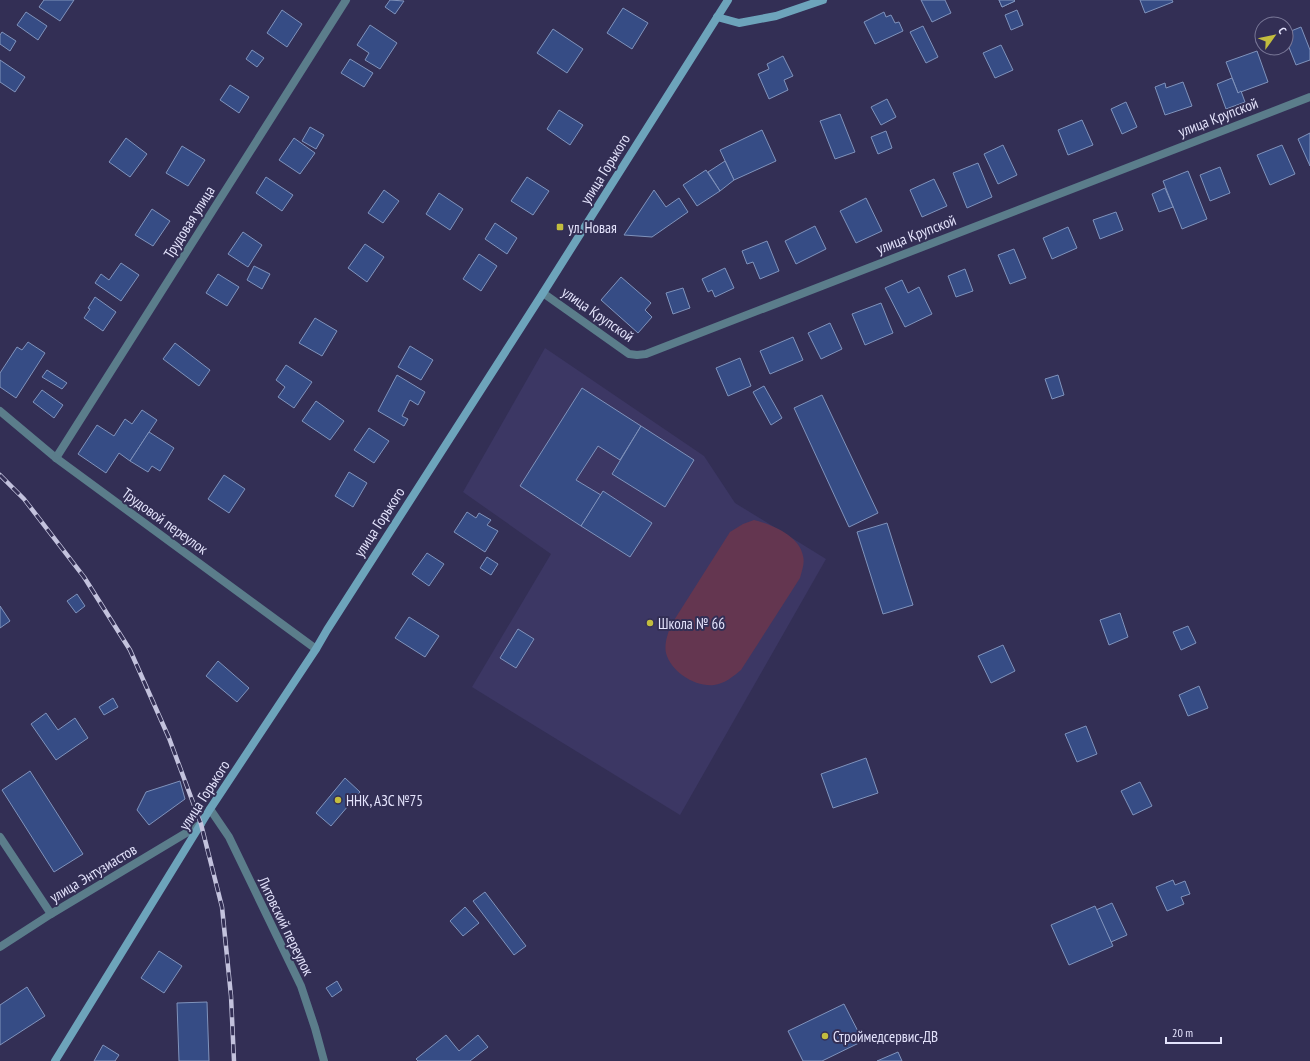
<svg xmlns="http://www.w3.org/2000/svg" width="1310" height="1061" font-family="'PT Sans Narrow',sans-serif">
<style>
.built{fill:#3c3764}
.pitch{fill:#643650}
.building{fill:#364c85;stroke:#8093bc}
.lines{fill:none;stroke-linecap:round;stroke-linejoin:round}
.minor{stroke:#5b7d8b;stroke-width:8}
.secondary{stroke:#6da4bb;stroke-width:8}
.rail-casing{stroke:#c3c2dd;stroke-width:4.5}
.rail{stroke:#332f55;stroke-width:3;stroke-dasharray:9;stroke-linecap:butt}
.poi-dot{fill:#c3bd3e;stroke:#332f55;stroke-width:1.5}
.labels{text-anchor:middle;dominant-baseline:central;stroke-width:4;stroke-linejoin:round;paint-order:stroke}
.street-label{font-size:15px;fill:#e3e2fb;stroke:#332f55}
.poi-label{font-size:15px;fill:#e3e2fb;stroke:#332f55;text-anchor:start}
</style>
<rect width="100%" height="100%" fill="#332f55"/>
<polygon class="built" points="545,348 704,456 735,503 826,559 680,815 472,687 551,554 463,492"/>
<path class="pitch" d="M 754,520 C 771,524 800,536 803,556 C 805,563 802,570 800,578 L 741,670 C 734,676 724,684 714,685 C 695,687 671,672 666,653 C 664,644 668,633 671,625 L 730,532 L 743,524 Z"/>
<g class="building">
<polygon points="44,0 74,0 60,21 39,7"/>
<polygon points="390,0 404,1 395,14 385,7"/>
<polygon points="921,0 945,0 951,13 932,22"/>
<polygon points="999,0 1014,0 1015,1 1002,7"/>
<polygon points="999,0 1014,0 1015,1 1002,7"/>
<polygon points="1140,0 1172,0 1173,2 1145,13"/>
<polygon points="623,8 648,23 632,49 607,33"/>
<polygon points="282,10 302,24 287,47 267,33"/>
<polygon points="1017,10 1023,25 1011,30 1005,15"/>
<polygon points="26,12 47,26 38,40 17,25"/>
<polygon points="884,12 886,17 891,15 895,23 899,22 903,31 875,44 864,22"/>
<polygon points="370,25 397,43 380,69 365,60 369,53 357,45"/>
<polygon points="923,26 938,57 926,63 910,32"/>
<polygon points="1301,27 1310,50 1310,60 1296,65 1286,40 1286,33"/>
<polygon points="553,29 583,49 567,73 537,53"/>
<polygon points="2,32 16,41 10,51 0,44 0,35"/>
<polygon points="1001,45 1013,70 995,78 983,53"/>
<polygon points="252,50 264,58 257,67 246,59"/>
<polygon points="1257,51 1268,82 1238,93 1226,62"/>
<polygon points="783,56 793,76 784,80 788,90 769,99 758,74 769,69 767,64"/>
<polygon points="350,59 373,73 364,87 341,73"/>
<polygon points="0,60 25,77 15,92 0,82"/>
<polygon points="1232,78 1238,93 1241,91 1245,102 1226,109 1217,84"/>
<polygon points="1183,82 1192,106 1165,115 1155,87 1165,83 1166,88"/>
<polygon points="230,85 249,97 239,113 220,100"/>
<polygon points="887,99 896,117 881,125 871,107"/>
<polygon points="1126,102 1137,127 1122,134 1111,109"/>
<polygon points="559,110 583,125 570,145 547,129"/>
<polygon points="840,114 855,152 835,159 820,121"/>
<polygon points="1082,120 1093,145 1068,155 1058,130"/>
<polygon points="310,127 324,135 316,149 302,141"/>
<polygon points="762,130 776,161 734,180 720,150"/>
<polygon points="886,131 892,148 878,154 871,137"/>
<polygon points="1310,133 1310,166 1298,139"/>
<polygon points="126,138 147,154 130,177 109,162"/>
<polygon points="294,138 315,153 300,174 279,160"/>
<polygon points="1003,145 1017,175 998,184 984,154"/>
<polygon points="1282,145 1295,174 1270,185 1257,155"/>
<polygon points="182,146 205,160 188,186 166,173"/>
<polygon points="725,161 734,180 720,191 708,172"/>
<polygon points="978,163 992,197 967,208 953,173"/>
<polygon points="1220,167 1230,193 1210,201 1200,175"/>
<polygon points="706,170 720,191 697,206 683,185"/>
<polygon points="1188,171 1207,219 1182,229 1163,181"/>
<polygon points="266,177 293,195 282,211 256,193"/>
<polygon points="527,177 549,191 533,215 511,201"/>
<polygon points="934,179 947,206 922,217 910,190"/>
<polygon points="1165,188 1173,207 1159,212 1152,194"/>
<polygon points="384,190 399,201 383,223 368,213"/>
<polygon points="654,190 666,207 679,198 688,212 652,237 624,235"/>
<polygon points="439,193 463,209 450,230 426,214"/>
<polygon points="866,198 882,231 856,243 840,211"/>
<polygon points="152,209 170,221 153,246 135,235"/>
<polygon points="1116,212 1123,230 1100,239 1093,220"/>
<polygon points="495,223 517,238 507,254 485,239"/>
<polygon points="815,226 826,249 796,264 785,241"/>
<polygon points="1068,227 1077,248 1052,259 1043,238"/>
<polygon points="243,232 262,245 248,267 228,254"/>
<polygon points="767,241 779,271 760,279 753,262 747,264 742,251"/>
<polygon points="365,244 384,257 367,282 348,268"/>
<polygon points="1014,249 1026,278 1010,284 998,255"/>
<polygon points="479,254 497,266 481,291 463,279"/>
<polygon points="121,263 139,275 121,301 95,283 101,274 109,280"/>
<polygon points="254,266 270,274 262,289 247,280"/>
<polygon points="725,268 734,288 715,297 712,290 708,292 702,279"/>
<polygon points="965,269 973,291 956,297 948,276"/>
<polygon points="218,274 239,287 227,306 206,293"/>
<polygon points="621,277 651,303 645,310 652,317 638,333 601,300"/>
<polygon points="902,280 908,293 919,287 932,314 905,327 885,288"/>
<polygon points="683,288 690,308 673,314 666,293"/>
<polygon points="95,297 116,312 103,331 84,318 90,309 88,308"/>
<polygon points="881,303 893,333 865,345 852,314"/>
<polygon points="315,318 337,331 322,356 299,343"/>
<polygon points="830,323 842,349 821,359 808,333"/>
<polygon points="793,337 803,360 770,374 760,351"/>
<polygon points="28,342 45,353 16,398 0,387 0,373 17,347 22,350"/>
<polygon points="175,343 210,370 199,386 163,359"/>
<polygon points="410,346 433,360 421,380 398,367"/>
<polygon points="740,358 751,386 728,396 716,368"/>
<polygon points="286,365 312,382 294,408 278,397 285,387 276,380"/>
<polygon points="47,370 67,383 62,389 42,377"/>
<polygon points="397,375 425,392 418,405 410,400 402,416 408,419 404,426 378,411"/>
<polygon points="1058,375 1064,395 1052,399 1045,379"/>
<polygon points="764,386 782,418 771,425 753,392"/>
<polygon points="582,388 641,426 620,460 598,446 576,480 601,495 581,526 520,486"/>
<polygon points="42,390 63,405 54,418 33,402"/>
<polygon points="822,395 878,513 849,527 794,408"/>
<polygon points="316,401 344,421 330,440 302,421"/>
<polygon points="142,410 157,420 130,461 119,453 106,473 78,454 97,425 114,436 125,419 132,424"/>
<polygon points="641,426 694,460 665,507 612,474"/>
<polygon points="369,428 389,441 374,463 354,450"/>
<polygon points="149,432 174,448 160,471 152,466 148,472 130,461"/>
<polygon points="349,472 367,483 353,507 335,496"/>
<polygon points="224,475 245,489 229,513 208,499"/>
<polygon points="603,491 652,523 630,557 581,526"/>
<polygon points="467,512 476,518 479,513 491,520 487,525 498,531 485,552 454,532"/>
<polygon points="887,523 913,605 883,614 857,532"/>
<polygon points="427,553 444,564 429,586 412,574"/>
<polygon points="487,557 498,564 491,575 480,568"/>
<polygon points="77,594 85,606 76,613 67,601"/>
<polygon points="0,606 10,621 0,628"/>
<polygon points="1120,613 1128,637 1109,645 1100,620"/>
<polygon points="409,617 439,636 425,657 395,638"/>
<polygon points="1188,626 1196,643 1181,650 1173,632"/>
<polygon points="518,629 534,639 516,668 500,658"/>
<polygon points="1003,645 1015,671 991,683 978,656"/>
<polygon points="218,661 249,688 237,702 206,676"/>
<polygon points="1199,686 1208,708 1188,716 1179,695"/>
<polygon points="113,698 118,707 104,715 99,707"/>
<polygon points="46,713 58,730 75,718 88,738 56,760 31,724"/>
<polygon points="1086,726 1097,754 1077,762 1065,734"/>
<polygon points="866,758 878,793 833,808 821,774"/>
<polygon points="30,771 83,854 54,872 2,790"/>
<polygon points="345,778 360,792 331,826 316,813"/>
<polygon points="180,781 185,799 149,825 137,810 146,792"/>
<polygon points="1140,782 1152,806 1133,815 1121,791"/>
<polygon points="1173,880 1175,885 1185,881 1190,894 1181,897 1184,904 1167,911 1156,887"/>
<polygon points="485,892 526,946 514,955 473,901"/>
<polygon points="1112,903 1127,935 1111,942 1096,910"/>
<polygon points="1095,906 1113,946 1069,965 1051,925"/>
<polygon points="465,907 479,923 463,936 450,921"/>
<polygon points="159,951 182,966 164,993 141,978"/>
<polygon points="337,981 342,990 332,997 326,988"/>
<polygon points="27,987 45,1016 0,1045 0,1005"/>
<polygon points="207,1002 209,1061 179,1061 177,1003"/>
<polygon points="844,1004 863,1041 822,1061 803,1061 788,1031"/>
<polygon points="446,1035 459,1051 478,1035 488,1047 470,1061 418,1061 416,1059"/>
<polygon points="103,1045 119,1055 115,1061 94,1061"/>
<polygon points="898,1052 902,1061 877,1061"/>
</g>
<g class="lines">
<g class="minor">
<polyline points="543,293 629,354 637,355 646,354 1310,97"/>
<polyline points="0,411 56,458 316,649"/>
<polyline points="56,458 346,0"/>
<polyline points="210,809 229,837 301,986 315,1028 324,1061"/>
<polyline points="0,837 51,914"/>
<polyline points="0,947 51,914 201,824"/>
</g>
<g class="secondary">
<polyline points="717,17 739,23 776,16 823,0"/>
<polyline points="55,1061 210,809 316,649 327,630 543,293 728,0"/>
</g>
<g class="rail-casing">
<polyline id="rail" points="0,475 24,499 84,577 130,650 169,738 201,824 222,907 231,996 234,1061"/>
</g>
<use href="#rail" class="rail"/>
</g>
<g class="poi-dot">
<rect x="556" y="223" width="8" height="8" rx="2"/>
<circle cx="650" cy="623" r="4"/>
<circle cx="338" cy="800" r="4"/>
<circle cx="825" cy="1036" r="4"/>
</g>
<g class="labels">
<g class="street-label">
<text transform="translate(1218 117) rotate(-21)">улица Крупской</text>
<text transform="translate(605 169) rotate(-58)">улица Горького</text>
<text transform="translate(189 222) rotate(-58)">Трудовая улица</text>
<text transform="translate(916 234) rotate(-21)">улица Крупской</text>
<text transform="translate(598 314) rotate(35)">улица Крупской</text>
<text transform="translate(165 521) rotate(36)">Трудовой переулок</text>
<text transform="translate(379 522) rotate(-57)">улица Горького</text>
<text transform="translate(204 795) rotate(-57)">улица Горького</text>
<text transform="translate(93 873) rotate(-31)">улица Энтузиастов</text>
<text transform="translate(286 926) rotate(64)">Литовский переулок</text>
</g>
<g class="poi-label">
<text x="568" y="227">ул. Новая</text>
<text x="658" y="623">Школа № 66</text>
<text x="346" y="800">ННК, АЗС №75</text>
<text x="833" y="1036">Строймедсервис-ДВ</text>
</g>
</g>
<g transform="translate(1274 36) rotate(57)"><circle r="19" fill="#332f55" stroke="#797797"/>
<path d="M0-3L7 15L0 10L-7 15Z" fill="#c3bd3e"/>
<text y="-6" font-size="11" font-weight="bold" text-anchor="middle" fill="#e3e2fb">С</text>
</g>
<path d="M1166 1037v6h55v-6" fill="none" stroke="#e3e2fb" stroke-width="2"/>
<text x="1172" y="1037" font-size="12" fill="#e3e2fb" stroke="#332f55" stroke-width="3" paint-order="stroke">20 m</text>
</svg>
